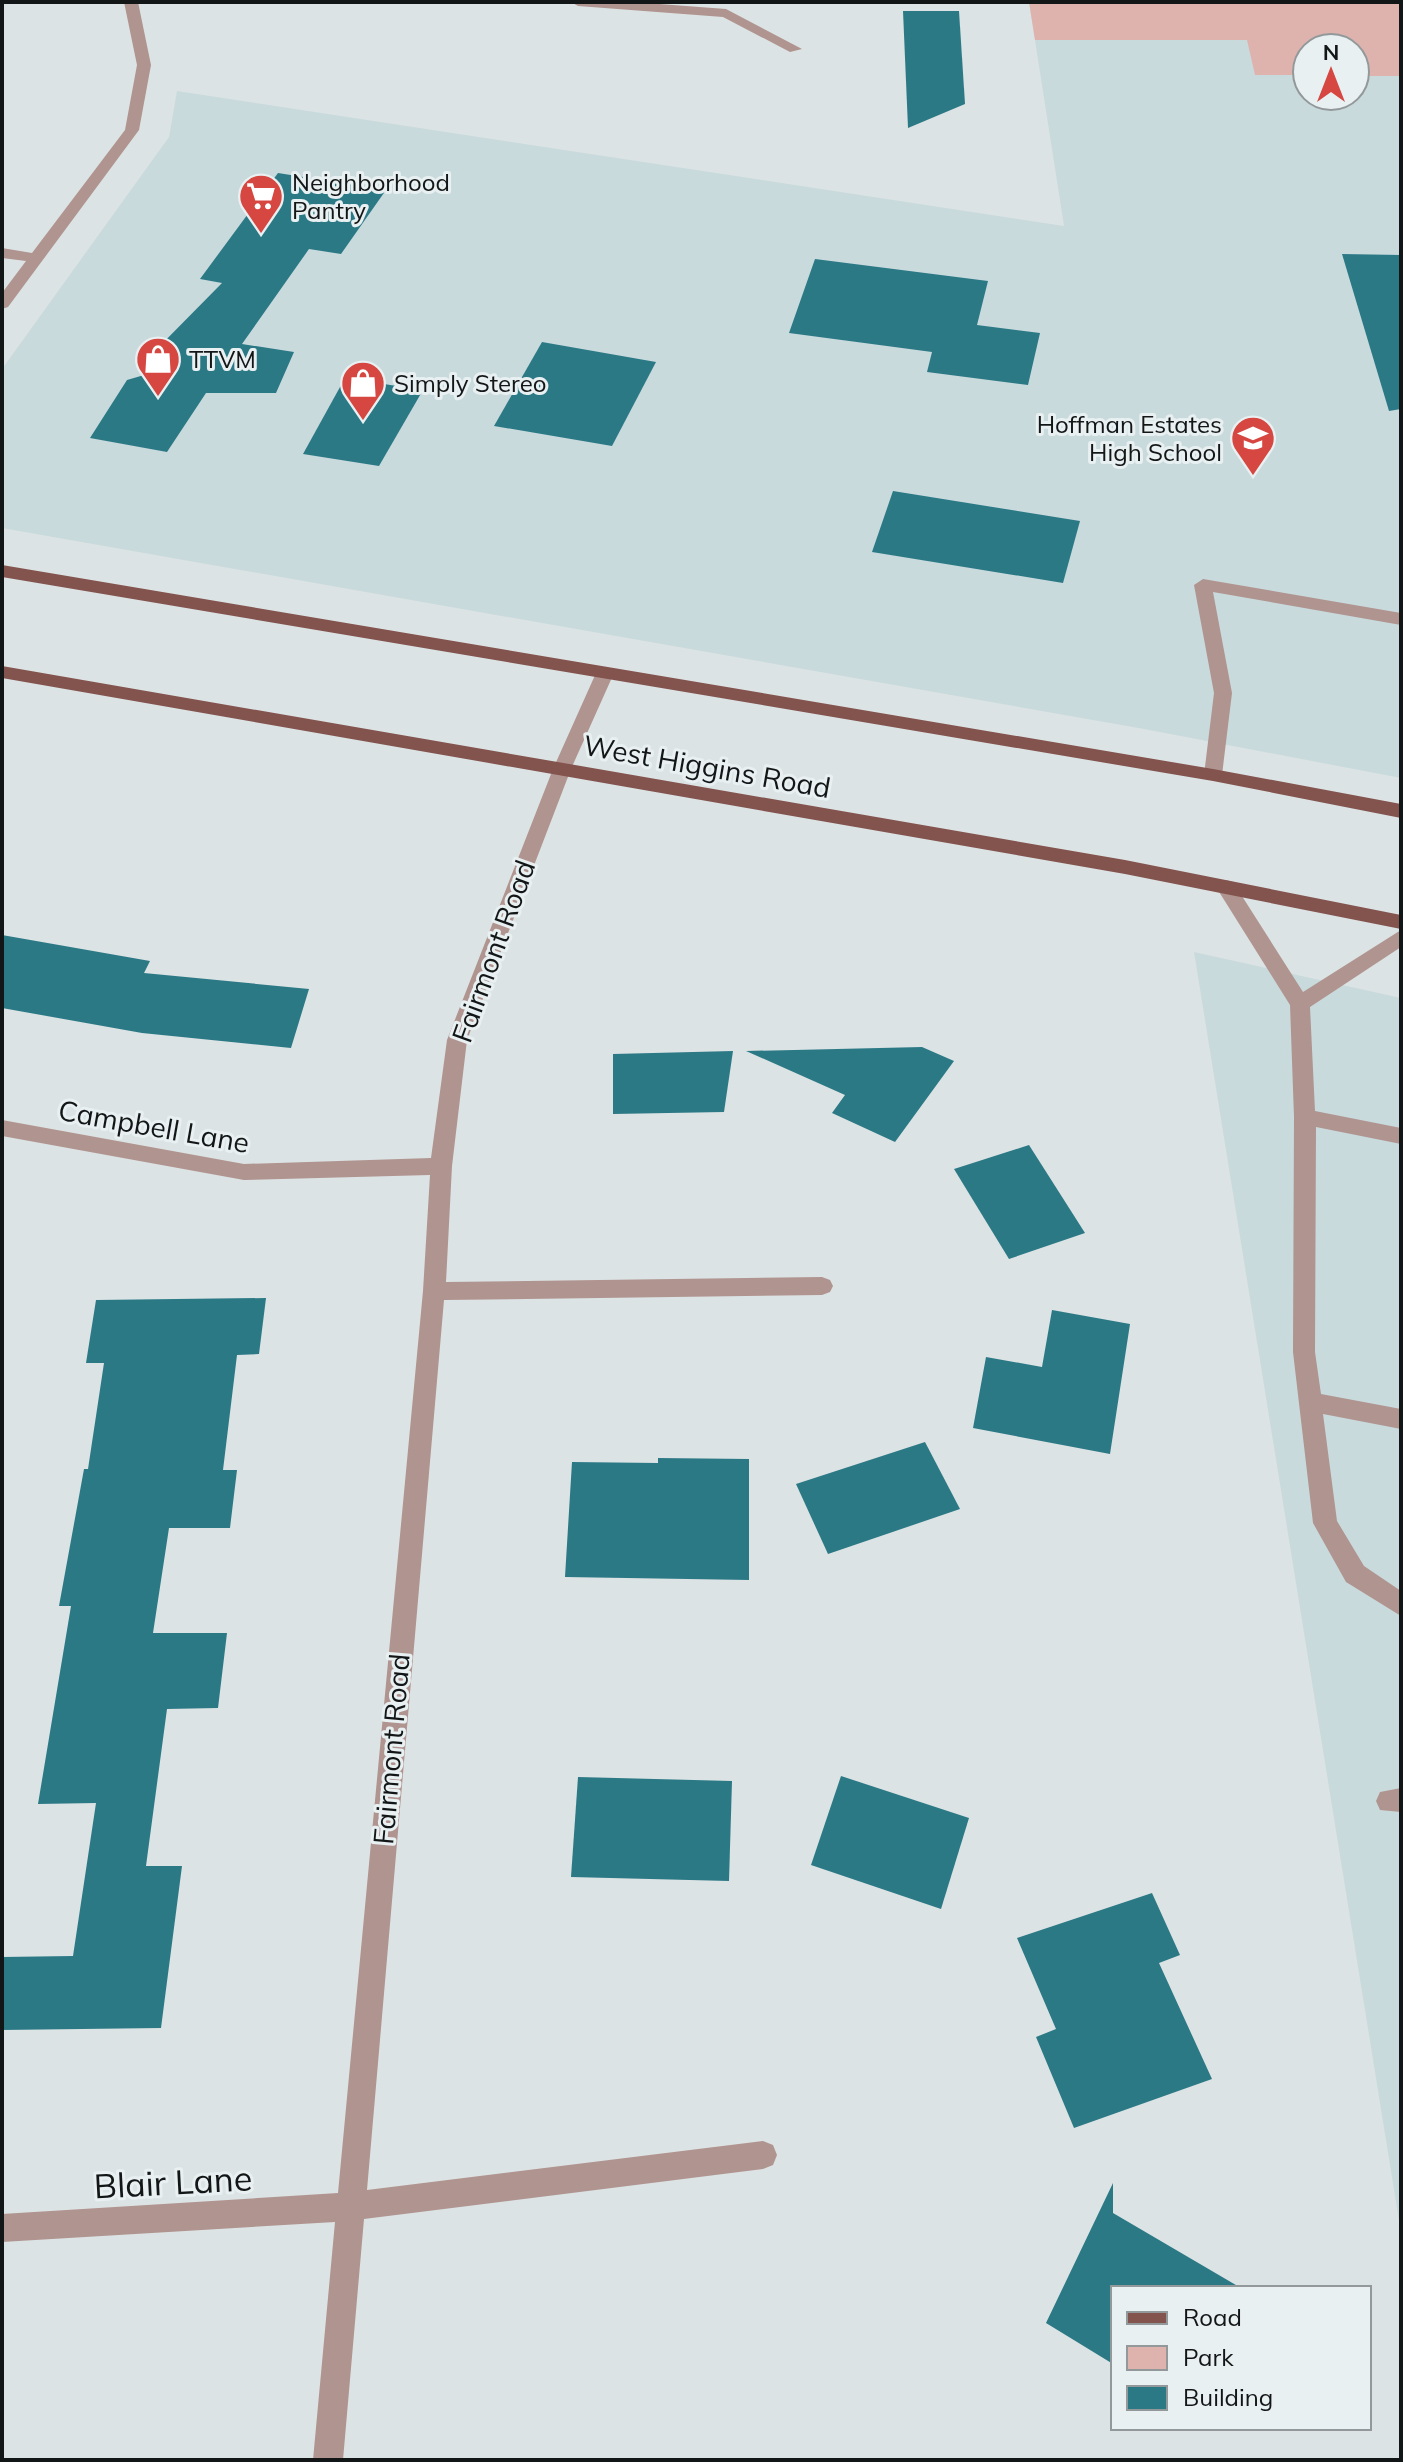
<svg xmlns="http://www.w3.org/2000/svg" width="1403" height="2462" font-family="Mulish,sans-serif">
<style>
.built{fill:#c9dadd;fill-rule:evenodd}
.green{fill:#deb3ae}
.building{fill:#2c7986}
.lines{fill:none;stroke-linecap:round;stroke-linejoin:round}
.service{fill:#b09490;fill-rule:evenodd}
.minor{fill:#b09490;fill-rule:evenodd}
.primary{fill:#83534e;fill-rule:evenodd}
.labels{text-anchor:middle;dominant-baseline:central;stroke-width:6;stroke-linejoin:round;paint-order:stroke}
.far-poi-label{font-size:24px;fill:#131616;stroke:#e9f0f2;text-anchor:start}
.street-label{font-size:28px;fill:#131616;stroke:#e9f0f2}
.near-street-label{font-size:34px;fill:#131616;stroke:#e9f0f2}
</style>
<rect width="100%" height="100%" fill="#dce3e4"/>
<g class="built">
<path d="M 1029,2 L 1401,2 L 1401,778 L 1144,729 L 2,528 L 2,369 L 169,137 L 177,91 L 1064,226 ZM 1307,48 L 1355,48 L 1355,96 L 1307,96 Z"/>
<polygon points="1194,952 1401,998 1401,2233"/>
</g>
<polygon class="green" points="1029,2 1401,2 1401,76 1355,76 1355,48 1307,48 1307,75 1255,75 1247,40 1035,40"/>
<g class="building">
<polygon points="903,11 959,11 965,104 908,128"/>
<polygon points="278,173 386,190 341,254 309,249 242,344 294,352 276,393 206,393 167,452 90,438 127,380 151,373 151,355 222,283 200,279"/>
<polygon points="1342,254 1401,255 1401,409 1389,411"/>
<polygon points="815,259 988,281 977,325 1040,333 1028,385 927,372 932,352 789,333"/>
<polygon points="542,342 656,362 612,446 494,426"/>
<polygon points="345,378 423,390 379,466 303,454"/>
<polygon points="893,491 1080,521 1063,583 872,552"/>
<polygon points="2,935 150,961 144,973 309,989 291,1048 142,1033 2,1008"/>
<polygon points="922,1047 954,1061 895,1142 832,1113 845,1095 746,1051"/>
<polygon points="733,1051 724,1112 613,1114 613,1054"/>
<polygon points="1029,1145 1085,1233 1009,1259 954,1169"/>
<polygon points="266,1298 259,1354 237,1355 223,1470 237,1470 230,1528 169,1528 153,1633 227,1633 218,1708 167,1709 146,1866 182,1866 161,2028 2,2030 2,1957 73,1956 96,1803 38,1804 71,1606 59,1606 84,1469 88,1469 104,1363 86,1363 96,1300"/>
<polygon points="1052,1310 1130,1324 1110,1454 973,1428 986,1357 1042,1367"/>
<polygon points="925,1442 960,1509 828,1554 796,1484"/>
<polygon points="658,1458 749,1459 749,1580 565,1577 572,1462 658,1463"/>
<polygon points="841,1776 969,1818 941,1909 811,1865"/>
<polygon points="578,1777 732,1781 729,1881 571,1877"/>
<polygon points="1152,1893 1180,1955 1159,1963 1212,2079 1074,2128 1036,2037 1056,2029 1017,1938"/>
<polygon points="1113,2183 1113,2213 1241,2288 1113,2288 1113,2364 1046,2323"/>
</g>
<g class="lines">
<g class="service">
<polygon points="1203,579 1401,613 1401,625 1213,592 1232,693 1222,775 1213,781 1204,775 1214,693 1194,585"/>
<polygon points="1226,880 1233,882 1303,992 1401,930 1401,947 1310,1007 1315,1111 1401,1128 1401,1144 1316,1127 1315,1352 1321,1394 1401,1409 1401,1429 1323,1414 1337,1521 1364,1566 1401,1591 1401,1616 1346,1582 1313,1523 1293,1352 1294,1117 1290,1005 1216,887"/>
<polygon points="1401,1788 1401,1812 1380,1810 1376,1801 1380,1792"/>
</g>
<g class="minor">
<polygon points="124,2 138,2 151,65 139,130 8,307 2,309 2,293 26,261 2,258 2,248 32,253 125,130 137,65"/>
<polygon points="571,2 633,2 726,9 802,49 790,52 723,17 578,6"/>
<polygon points="605,667 614,673 571,769 467,1040 452,1166 446,1282 822,1277 830,1280 833,1286 830,1292 822,1295 444,1300 367,2190 763,2141 773,2145 777,2155 773,2165 763,2169 364,2219 343,2460 313,2460 335,2222 2,2242 2,2214 338,2193 423,1291 430,1175 244,1180 2,1136 2,1120 244,1164 431,1158 447,1040 553,769 596,673"/>
</g>
<g class="primary">
<polygon points="2,565 1213,769 1401,804 1401,818 1213,781 2,577"/>
<polygon points="2,666 1125,860 1401,915 1401,929 1125,874 2,678"/>
</g>
</g>
<defs>
<g id="supermarket-pin" transform="scale(2.3)"><path d="M0 17L-7.5 6A9.5 9.5 0 1 1 7.5 6Z" fill="#d54740" stroke="#e9f0f2"/><path d="M-6-5.5h2.5l.6 2H6L4.5 2H-2.5L-4.4-4H-6ZM-1.5 3.2a1.3 1.3 0 1 0 .1 0ZM3 3.2a1.3 1.3 0 1 0 .1 0Z" fill="#fff"/></g>
<g id="shop-pin" transform="scale(2.3)"><path d="M0 17L-7.5 6A9.5 9.5 0 1 1 7.5 6Z" fill="#d54740" stroke="#e9f0f2"/><path d="M-5-2.5h2.3a2.7 3.5 0 0 1 5.4 0H5L5.5 6h-11ZM-1.5-2.5h3a1.5 2.3 0 0 0-3 0Z" fill="#fff"/></g>
<g id="school-pin" transform="scale(2.3)"><path d="M0 17L-7.5 6A9.5 9.5 0 1 1 7.5 6Z" fill="#d54740" stroke="#e9f0f2"/><path d="M0-5L7-2L0 1L-7-2ZM-4 1L0 2.5L4 1V4Q0 6-4 4Z" fill="#fff"/></g>
</defs>
<g fill-rule="evenodd">
<use href="#supermarket-pin" x="261" y="196"/>
<use href="#shop-pin" x="158" y="359"/>
<use href="#shop-pin" x="363" y="383"/>
<use href="#school-pin" x="1253" y="438"/>
</g>
<g class="labels">
<g class="far-poi-label">
<text x="292" y="182">Neighborhood<tspan x="292" dy="28">Pantry</tspan></text>
<text x="189" y="359">TTVM</text>
<text x="394" y="383">Simply Stereo</text>
<text x="1222" y="424" text-anchor="end">Hoffman Estates<tspan x="1222" dy="28">High School</tspan></text>
</g>
<g class="street-label">
<text transform="translate(707 766) rotate(10)">West Higgins Road</text>
<text transform="translate(493 951) rotate(-70)">Fairmont Road</text>
<text transform="translate(154 1126) rotate(10)">Campbell Lane</text>
<text transform="translate(391 1749) rotate(-85)">Fairmont Road</text>
</g>
<g class="near-street-label">
<text transform="translate(173 2182) rotate(-3)">Blair Lane</text>
</g>
</g>
<rect width="1403" height="2462" fill="none" stroke="#131616" stroke-width="8"/>
<rect x="1111" y="2286" width="260" height="144" fill="#e9f0f2" stroke="#93999a" stroke-width="2"/>
<rect x="1127" y="2312" width="40" height="12" fill="#83534e" stroke="#93999a" stroke-width="2"/>
<text x="1183" y="2326" font-size="24" fill="#131616">Road</text>
<rect x="1127" y="2346" width="40" height="24" fill="#deb3ae" stroke="#93999a" stroke-width="2"/>
<text x="1183" y="2366" font-size="24" fill="#131616">Park</text>
<rect x="1127" y="2386" width="40" height="24" fill="#2c7986" stroke="#93999a" stroke-width="2"/>
<text x="1183" y="2406" font-size="24" fill="#131616">Building</text>
<g transform="translate(1331 72)"><circle r="38" fill="#e9f0f2" stroke="#93999a" stroke-width="2"/>
<path d="M0-6L14 30L0 20L-14 30Z" fill="#d54740"/>
<text y="-12" font-size="22" font-weight="bold" text-anchor="middle" fill="#131616">N</text>
</g>
</svg>
